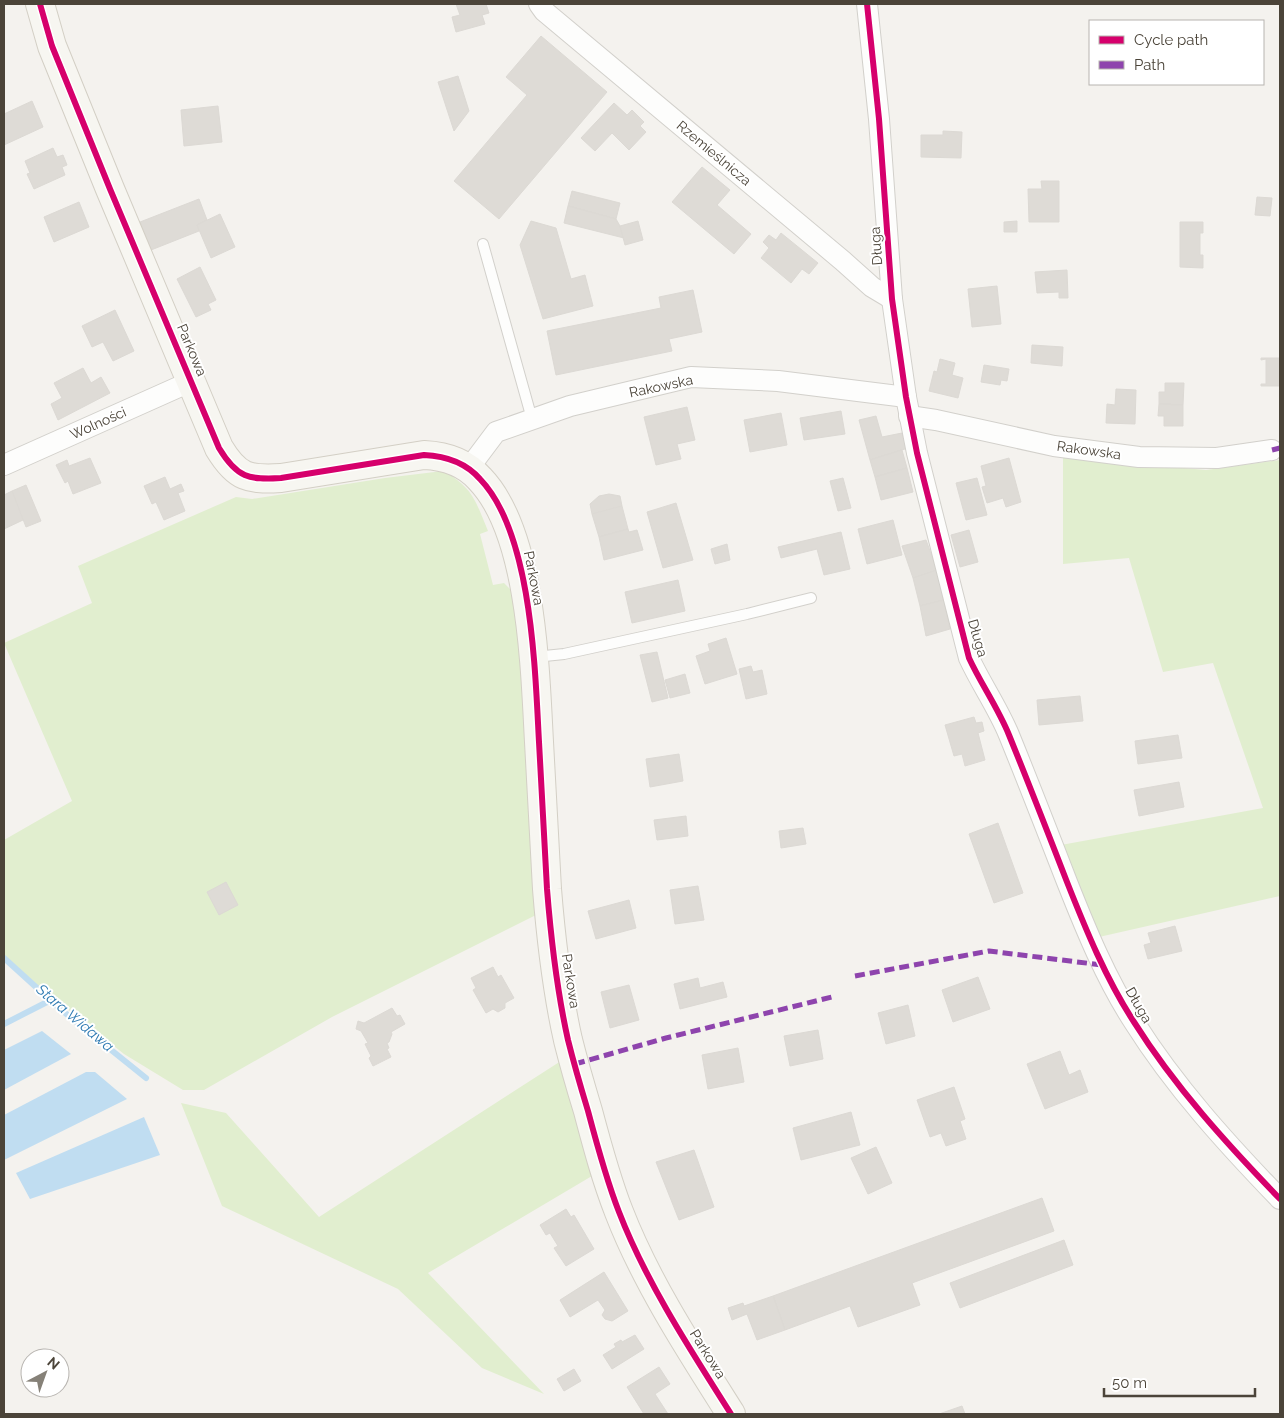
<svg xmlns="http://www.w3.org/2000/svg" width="1284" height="1418" font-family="Raleway,sans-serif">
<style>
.green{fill:#e1eecf}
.water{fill:#c0ddf1}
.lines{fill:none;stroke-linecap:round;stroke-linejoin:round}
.stream{stroke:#c0ddf1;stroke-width:6}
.building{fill:#dedbd6;stroke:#dcd9d4}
.lane-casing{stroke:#d2d0cb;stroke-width:12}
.street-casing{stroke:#d2d0cb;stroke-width:22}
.secondary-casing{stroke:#d3cfc5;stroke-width:30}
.lane{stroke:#fdfdfc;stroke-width:10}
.street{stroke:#fdfdfc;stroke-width:20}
.secondary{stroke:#f7f6f1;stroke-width:28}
.quiet{stroke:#8e44ad;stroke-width:5;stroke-dasharray:10 5;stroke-linecap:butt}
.cycleway-casing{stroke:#fff;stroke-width:9}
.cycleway{stroke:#d6006c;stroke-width:6}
.labels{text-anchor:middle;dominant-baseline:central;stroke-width:4;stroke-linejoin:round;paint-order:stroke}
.street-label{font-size:14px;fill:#4b4439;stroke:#fff}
.water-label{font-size:15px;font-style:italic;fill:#2e7ab2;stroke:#fff}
</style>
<rect width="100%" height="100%" fill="#f4f2ee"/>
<g class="green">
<polygon points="1063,457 1206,470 1280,460 1280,896 1099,937 1061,845 1263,808 1213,663 1163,672 1129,558 1063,564"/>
<path d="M 443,471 C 473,487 476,502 488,531 L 480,534 L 493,585 L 504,583 L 512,591 L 524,684 L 536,915 L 332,1017 L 204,1090 L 183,1090 L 124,1054 L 30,979 L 4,955 L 4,840 L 72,801 L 4,643 L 92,603 L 78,566 L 236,497 L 252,499 L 385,478 Z"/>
<polygon points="564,1059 597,1173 428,1273 544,1394 482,1368 398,1289 222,1206 181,1103 226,1113 319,1217"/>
</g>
<g class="water">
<polygon points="42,1031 71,1054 4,1090 4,1050"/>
<polygon points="86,1072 95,1072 127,1099 4,1160 4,1115"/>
<polygon points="144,1117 160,1155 30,1199 16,1173"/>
</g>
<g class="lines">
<g class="stream">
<polyline points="4,958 59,1008 146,1078"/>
<polyline points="4,1024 51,1000"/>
</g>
</g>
<g class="building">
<polygon points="456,4 486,4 489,13 482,15 485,24 456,32 452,17 460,15"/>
<polygon points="541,36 607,92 499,219 454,181 527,95 506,77"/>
<polygon points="458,76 469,111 454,131 438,82"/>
<polygon points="32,101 43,127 4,145 4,114"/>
<polygon points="614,103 627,115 632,110 644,122 640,126 646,132 629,150 612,133 595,151 581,138"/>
<polygon points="218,106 222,142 184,146 181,110"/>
<polygon points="943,131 962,132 961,158 921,157 921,135 943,135"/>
<polygon points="53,148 57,157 63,155 67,165 62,167 65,175 34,189 27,174 30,173 25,161"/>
<polygon points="702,167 730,190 717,205 751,234 734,254 672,202"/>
<polygon points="1041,181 1059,181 1059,222 1029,222 1028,189 1042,189"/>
<polygon points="572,191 620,203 616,219 568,206"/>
<polygon points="1257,197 1272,198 1270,216 1255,215"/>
<polygon points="199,199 207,220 197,225 199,231 151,250 140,222"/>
<polygon points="79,202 89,227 54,242 44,217"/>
<polygon points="568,206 616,219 620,226 624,238 564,223"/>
<polygon points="220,214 235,247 211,258 197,225"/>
<polygon points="531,221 556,228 571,279 585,275 593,306 543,319 520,245"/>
<polygon points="638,221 643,240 625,245 620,226"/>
<polygon points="1017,221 1017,232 1004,232 1004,222"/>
<polygon points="1180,222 1203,222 1203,233 1200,233 1200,255 1203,255 1203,268 1180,267"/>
<polygon points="781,233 818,263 809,274 802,269 791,283 761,258 769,248 763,242 769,235 776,240"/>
<polygon points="200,267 216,300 208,304 211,310 196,317 177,279"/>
<polygon points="1067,270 1068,298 1059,298 1059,292 1037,293 1035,272"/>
<polygon points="997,286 1001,324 972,327 968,289"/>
<polygon points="693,290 702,332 669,339 672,351 556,375 547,331 661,308 659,297"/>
<polygon points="115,310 134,351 113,361 103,342 92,347 82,326"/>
<polygon points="1032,345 1063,347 1062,366 1031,363"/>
<polygon points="1261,358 1280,358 1280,386 1261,386 1261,384 1266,384 1266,359 1261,360"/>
<polygon points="940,359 955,363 952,375 963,378 958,398 929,391 934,371 937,372"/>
<polygon points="984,365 1009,369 1007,381 1001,380 1000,385 981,382"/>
<polygon points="83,368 91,383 101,377 110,393 58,420 51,404 62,398 54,383"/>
<polygon points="1165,383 1184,383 1183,405 1159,404 1159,392 1165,392"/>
<polygon points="1116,389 1136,390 1135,424 1106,423 1107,404 1115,405"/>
<polygon points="1159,404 1183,405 1183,426 1164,426 1164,416 1158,416"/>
<polygon points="687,407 695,440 677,444 681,459 656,465 644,417"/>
<polygon points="841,411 845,434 804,440 800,418"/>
<polygon points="781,413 787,445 750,452 744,420"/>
<polygon points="876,416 882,437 902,433 908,448 870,460 859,420"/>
<polygon points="902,450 907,468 875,477 870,460"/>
<polygon points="90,458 101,483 73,494 68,481 65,483 56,465 67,460 69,466"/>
<polygon points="1009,458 1021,502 1006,507 1003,498 987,503 982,487 986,486 981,466"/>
<polygon points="907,468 913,492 881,500 875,477"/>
<polygon points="165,477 170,489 181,484 184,491 178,493 185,511 164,520 156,502 152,504 144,486"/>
<polygon points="843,478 851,508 838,511 830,481"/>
<polygon points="977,478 987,515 966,520 956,483"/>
<polygon points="26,485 41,521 26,527 12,491"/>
<polygon points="12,491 23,520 4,529 4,495"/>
<polygon points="609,494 620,496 622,506 592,514 590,504 599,496"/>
<polygon points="676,503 693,560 663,568 647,512"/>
<polygon points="622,506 628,529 599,537 592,514"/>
<polygon points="893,520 902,555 867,564 858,529"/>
<polygon points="628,529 629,532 637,530 643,550 604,560 599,537"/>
<polygon points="969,530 978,562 960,567 951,535"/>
<polygon points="841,532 850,569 824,575 817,549 781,558 778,547"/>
<polygon points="926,540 937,570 913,578 902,546"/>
<polygon points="727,544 730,560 715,564 711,549"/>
<polygon points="937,570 944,600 920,606 913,578"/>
<polygon points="678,580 685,611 632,623 625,592"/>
<polygon points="944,600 950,629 926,636 920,606"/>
<polygon points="726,638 737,674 705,684 696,656 710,651 708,644"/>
<polygon points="657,652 668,698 652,702 640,655"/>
<polygon points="751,666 753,672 762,670 767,694 746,699 739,669"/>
<polygon points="685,674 690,693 670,698 665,680"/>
<polygon points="1080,696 1083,721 1039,725 1037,700"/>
<polygon points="974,717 976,723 982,722 984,731 978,733 985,760 965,766 962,754 954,756 945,725"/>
<polygon points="1178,735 1182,758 1138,764 1135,741"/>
<polygon points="679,754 683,781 650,787 646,759"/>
<polygon points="1179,782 1184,807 1139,816 1134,790"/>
<polygon points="686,816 688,836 657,840 654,820"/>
<polygon points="998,823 1023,893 994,903 969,834"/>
<polygon points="803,828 806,844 781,848 779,831"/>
<polygon points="226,882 238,905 219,915 207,892"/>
<polygon points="698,886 704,920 675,924 670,890"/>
<polygon points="629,900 636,928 596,939 588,911"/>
<polygon points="1175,926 1182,951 1148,959 1144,945 1151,943 1148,933"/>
<polygon points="493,967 498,977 501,975 514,998 505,1003 505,1008 498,1012 493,1009 486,1013 473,990 476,988 471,978"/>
<polygon points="978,977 990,1009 953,1022 942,990"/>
<polygon points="698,978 700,988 723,982 727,997 680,1009 674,984"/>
<polygon points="629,985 639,1020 610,1028 601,992"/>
<polygon points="908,1005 915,1036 886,1044 878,1013"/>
<polygon points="392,1008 397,1016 400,1015 405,1024 391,1032 392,1034 389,1042 387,1043 389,1048 387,1049 391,1057 373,1066 369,1058 371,1056 365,1044 368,1043 361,1031 356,1029 358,1021 364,1023"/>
<polygon points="818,1030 823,1059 790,1066 784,1036"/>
<polygon points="738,1048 744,1082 708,1089 702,1055"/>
<polygon points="1060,1051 1069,1075 1080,1070 1088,1092 1045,1109 1027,1064"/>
<polygon points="954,1087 965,1119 960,1121 966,1139 946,1146 941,1133 930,1137 917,1100"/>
<polygon points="851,1112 860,1145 801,1160 793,1128"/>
<polygon points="876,1147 892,1183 868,1194 851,1158"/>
<polygon points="694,1150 714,1207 679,1220 656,1162"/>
<polygon points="1042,1198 1054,1231 912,1283 920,1305 858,1327 850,1306 785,1330 773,1296"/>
<polygon points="566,1209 571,1217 574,1215 594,1249 566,1266 554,1248 558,1246 550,1233 546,1235 540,1225"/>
<polygon points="1064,1240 1073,1265 960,1308 950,1283"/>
<polygon points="604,1272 628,1311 612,1321 605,1319 602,1315 605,1310 598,1300 570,1317 560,1300"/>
<polygon points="773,1296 785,1330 757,1340 747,1314 732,1320 728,1308 743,1303 744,1306"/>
<polygon points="635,1335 644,1349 612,1369 603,1355 616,1347 614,1344 621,1340 622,1342"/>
<polygon points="659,1367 670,1384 655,1394 668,1414 644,1414 627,1387"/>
<polygon points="574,1369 581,1381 564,1391 557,1379"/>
<polygon points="962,1406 965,1414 939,1414"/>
</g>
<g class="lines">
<g class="lane-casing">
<g id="lane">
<polyline points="483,244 532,419"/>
<polyline points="535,657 564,654 747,614 811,598"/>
</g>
</g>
<g class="street-casing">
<g id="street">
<polyline points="539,4 544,11 843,261 872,287 892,299"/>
<path d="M 867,4 L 879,119 L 892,299 L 906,397 L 917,453 L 969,658 C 981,684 998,708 1009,735 C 1029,784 1048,833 1067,882 C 1086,930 1106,979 1134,1022 C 1175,1087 1227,1144 1280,1199"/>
<polyline points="909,416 936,420 1054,446 1139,457 1217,458 1272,450"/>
<polyline points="4,465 192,381"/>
<polyline points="469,468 496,432 570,406 691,377 778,381 906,397"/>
</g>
</g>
<g class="secondary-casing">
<path id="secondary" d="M 40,4 L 52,46 L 110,189 L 219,448 C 237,478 249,480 281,478 L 424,455 C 446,456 465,462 480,479 C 532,533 535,669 539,742 C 542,791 544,840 547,889 C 551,939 557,991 568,1040 C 574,1064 581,1088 588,1111 C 597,1145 606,1179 619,1212 C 646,1282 691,1351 731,1414"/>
</g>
<use href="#lane" class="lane"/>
<use href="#street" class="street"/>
<use href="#secondary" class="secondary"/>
<g class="quiet">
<polyline points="1272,450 1280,448"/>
<polyline points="855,976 989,951 1102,965"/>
<polyline points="575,1064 666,1038 832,997"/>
</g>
<g class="cycleway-casing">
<g id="cycleway">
<path d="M 40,4 L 52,46 L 110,189 L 219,448 C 237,478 249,480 281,478 L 424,455 C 446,456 465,462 480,479 C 532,533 535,669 539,742 C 542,791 544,840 547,889 C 551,939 557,991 568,1040 C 574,1064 581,1088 588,1111 C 597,1145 606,1179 619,1212 C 646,1282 691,1351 731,1414"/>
<path d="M 867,4 L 879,119 L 892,299 L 906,397 L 917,453 L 969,658 C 981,684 998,708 1009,735 C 1029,784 1048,833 1067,882 C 1086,930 1106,979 1134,1022 C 1175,1087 1227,1144 1280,1199"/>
</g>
</g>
<use href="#cycleway" class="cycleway"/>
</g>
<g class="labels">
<g class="street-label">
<text transform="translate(714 153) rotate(40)">Rzemieślnicza</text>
<text transform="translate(876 246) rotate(-94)">Długa</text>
<text transform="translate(192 350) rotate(67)">Parkowa</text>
<text transform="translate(661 386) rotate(-12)">Rakowska</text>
<text transform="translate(98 423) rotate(-24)">Wolności</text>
<text transform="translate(1089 450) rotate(8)">Rakowska</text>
<text transform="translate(534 578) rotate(79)">Parkowa</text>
<text transform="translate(978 638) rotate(74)">Długa</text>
<text transform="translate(571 981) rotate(81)">Parkowa</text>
<text transform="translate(1139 1005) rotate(60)">Długa</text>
<text transform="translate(708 1354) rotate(58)">Parkowa</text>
</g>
<g class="water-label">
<text transform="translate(75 1018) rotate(40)">Stara Widawa</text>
</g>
</g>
<rect width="1284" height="1418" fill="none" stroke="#4b4439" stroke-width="10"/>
<rect x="1089" y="20" width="175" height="65" fill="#ffffff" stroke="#b7b4b0"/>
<rect x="1099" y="36" width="25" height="8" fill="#d6006c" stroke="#b7b4b0"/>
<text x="1134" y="45" font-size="15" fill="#4b4439">Cycle path</text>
<rect x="1099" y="61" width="25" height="8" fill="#8e44ad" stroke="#b7b4b0"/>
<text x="1134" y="70" font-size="15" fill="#4b4439">Path</text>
<g transform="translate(45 1373) rotate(41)"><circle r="24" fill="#ffffff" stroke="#b7b4b0"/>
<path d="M0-4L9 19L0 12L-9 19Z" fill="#868178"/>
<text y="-8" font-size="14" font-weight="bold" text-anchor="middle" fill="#4b4439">N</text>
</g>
<path d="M1104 1388v8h151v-8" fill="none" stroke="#4b4439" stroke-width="2.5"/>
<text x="1112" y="1388" font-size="15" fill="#4b4439" stroke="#ffffff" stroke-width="4" paint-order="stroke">50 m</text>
</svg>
